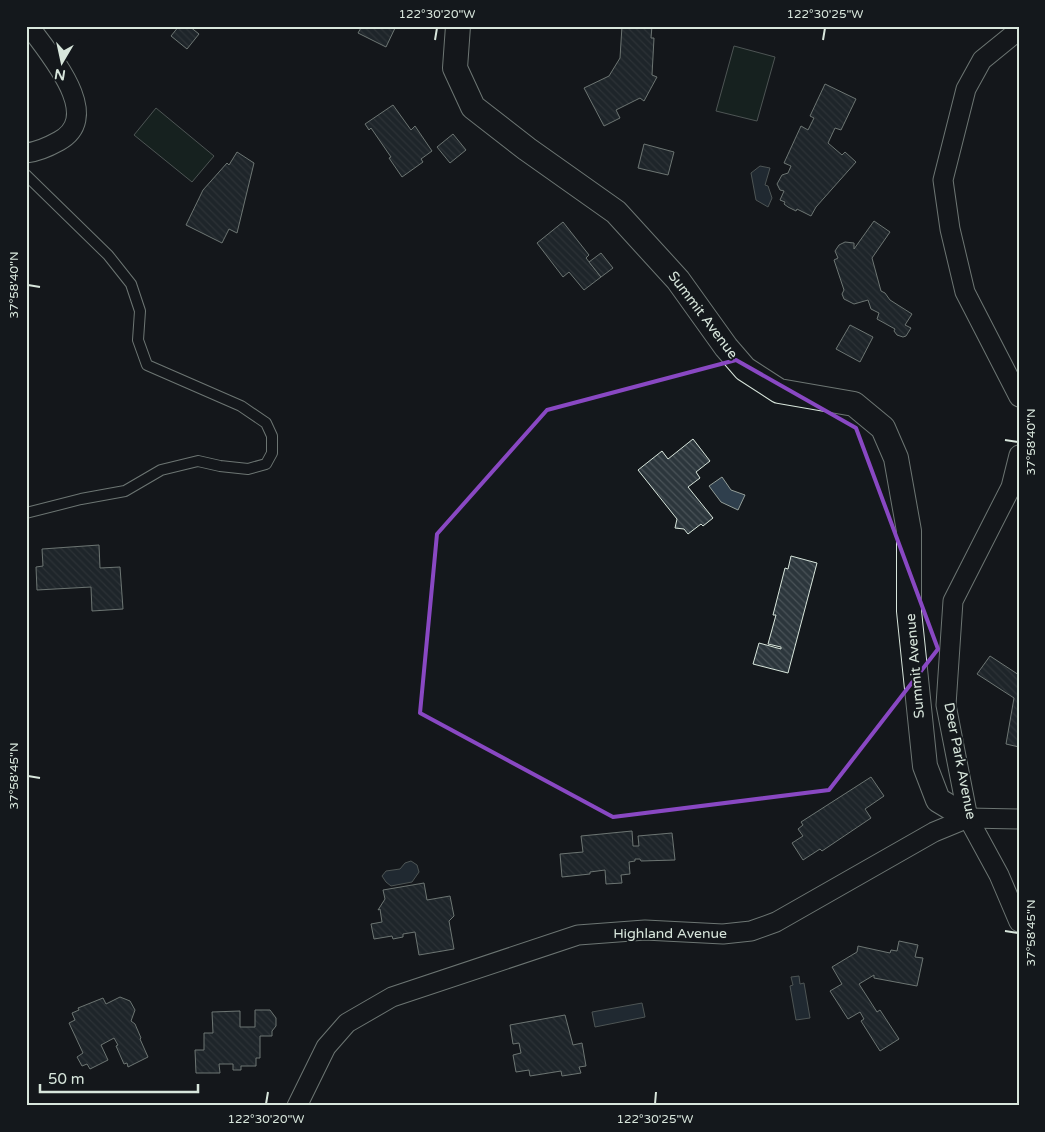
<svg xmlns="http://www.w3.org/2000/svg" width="1045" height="1132" font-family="'Varela Round',sans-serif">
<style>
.pitch{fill:#1a2d24;stroke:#939e99}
.water{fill:#2f3f4d;stroke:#939e99}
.building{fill:url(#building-back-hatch);stroke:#d8e6dc}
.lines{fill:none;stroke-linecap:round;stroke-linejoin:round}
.service-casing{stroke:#d8e6dc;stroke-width:12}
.minor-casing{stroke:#d8e6dc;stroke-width:21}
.tertiary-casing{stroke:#d8e6dc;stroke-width:26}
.service{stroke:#14181c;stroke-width:10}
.minor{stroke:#14181c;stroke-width:19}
.tertiary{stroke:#14181c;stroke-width:24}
.marked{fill:none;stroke:#8948c3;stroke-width:4;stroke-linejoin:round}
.ticks{fill:none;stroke:#d8e6dc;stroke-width:2}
.labels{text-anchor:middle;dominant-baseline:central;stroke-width:4;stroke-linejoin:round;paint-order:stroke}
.street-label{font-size:14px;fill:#d8e6dc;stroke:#14181c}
.neatline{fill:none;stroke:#d8e6dc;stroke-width:2}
.ticks-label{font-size:12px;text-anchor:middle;fill:#d8e6dc}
</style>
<defs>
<pattern id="building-back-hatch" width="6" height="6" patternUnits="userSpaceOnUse" patternTransform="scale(1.25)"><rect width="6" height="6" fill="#2c363c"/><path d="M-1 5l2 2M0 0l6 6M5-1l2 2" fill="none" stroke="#4a5358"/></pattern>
</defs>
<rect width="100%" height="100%" fill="#14181c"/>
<g class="pitch">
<polygon points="734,46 775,57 757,121 716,111"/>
<polygon points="156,108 214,156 192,182 134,135"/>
</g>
<g class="water">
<polygon points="760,166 770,168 765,185 768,186 772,198 768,207 756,200 751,173"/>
<polygon points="722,477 731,490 745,495 738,510 721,502 709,486"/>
<polygon points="411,861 417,865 419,872 412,882 391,886 386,882 382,876 386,871 400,869 405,863"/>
<polygon points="799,976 800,984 804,983 810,1018 796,1020 790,986 793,985 791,977"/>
<polygon points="642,1003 645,1017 595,1027 592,1012"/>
</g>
<g class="building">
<polygon points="179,26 189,26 199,34 187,49 171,36"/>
<polygon points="362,26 396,26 386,47 358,33"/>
<polygon points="622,26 652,26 651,38 654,38 652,75 657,77 644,101 640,98 616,110 620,118 604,126 584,88 609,76 620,58"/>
<polygon points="825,84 856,99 841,130 835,128 828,143 842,155 845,152 856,162 816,207 811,216 797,209 796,211 788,207 784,204 785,202 780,200 784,191 780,190 777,184 782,175 788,173 791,166 784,163 801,126 808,130 814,118 810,116"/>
<polygon points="393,105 411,130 415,126 432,151 421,159 423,162 402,177 389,158 391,157 371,128 369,130 365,124"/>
<polygon points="453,134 466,150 450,163 437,147"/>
<polygon points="644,144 674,152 668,175 638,168"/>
<polygon points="237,152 254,163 237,233 229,229 222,243 186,225 203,190 227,163 229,165"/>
<polygon points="874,221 890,232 872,258 881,291 885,293 890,300 912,314 905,325 911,328 906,336 903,337 897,335 894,331 895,329 877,319 879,313 871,309 868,300 854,304 844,299 842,294 844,290 834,260 838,258 835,251 839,245 845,242 854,243 854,249"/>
<polygon points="563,222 589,255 586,258 601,277 584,290 569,272 563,277 537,243"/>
<polygon points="601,253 613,268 601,277 589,262"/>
<polygon points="850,325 873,337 860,362 836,349"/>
<polygon points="693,439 710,461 696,472 700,478 688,487 713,518 703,526 701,524 688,534 684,529 675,528 677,519 638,470 662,451 668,459"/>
<polygon points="99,545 100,568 120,567 123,609 92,611 91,587 37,590 36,567 43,566 42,549"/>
<polygon points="791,556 817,563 788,673 753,664 759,643 781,649 781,647 768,644 776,615 773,615 785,568 788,569"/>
<polygon points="990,656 1019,675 1019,747 1006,744 1014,698 977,674"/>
<polygon points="871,777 884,796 865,809 871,818 822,851 820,849 803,860 792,843 803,836 798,829 803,825 801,822"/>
<polygon points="632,831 633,846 639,846 638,836 672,833 675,860 641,861 640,859 635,859 635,861 629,862 630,874 621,875 622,883 606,884 605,870 590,872 590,874 562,877 560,854 583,852 581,836"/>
<polygon points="424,883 427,900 450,896 454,916 449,921 454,949 419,955 415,932 403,934 403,937 393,939 392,936 374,939 371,924 382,922 380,909 378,910 385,899 383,890"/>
<polygon points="899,941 918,945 915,957 923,958 917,986 874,978 874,975 859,984 877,1012 880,1010 899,1039 880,1051 861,1021 864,1019 860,1012 848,1019 830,991 842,984 832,967 857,952 858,946 890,953 891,950 897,951"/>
<polygon points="120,997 130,1001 135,1010 131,1021 135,1024 141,1038 140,1039 148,1057 128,1067 127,1063 124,1064 116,1046 118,1045 114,1038 101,1045 108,1060 90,1069 87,1064 82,1066 77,1057 83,1053 69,1023 75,1020 72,1013 79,1010 78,1008 103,998 106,1004"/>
<polygon points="255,1010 270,1010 276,1018 276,1026 272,1031 272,1036 260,1036 260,1058 256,1058 256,1066 241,1066 241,1070 233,1070 233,1064 219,1064 220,1073 196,1073 195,1050 204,1050 204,1033 213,1033 212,1012 240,1011 240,1027 255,1027"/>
<polygon points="565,1015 573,1045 582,1043 586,1066 579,1067 581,1073 562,1076 561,1071 530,1076 529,1070 516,1072 513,1055 521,1053 519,1043 513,1044 510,1025"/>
</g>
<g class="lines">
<g class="service-casing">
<polyline id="service" points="26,175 108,255 131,284 140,311 138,340 147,365 241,406 266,423 272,436 272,453 266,464 248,469 220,466 198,461 161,470 125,491 81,499 26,513"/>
</g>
<g class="minor-casing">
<g id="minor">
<polyline points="1019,30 982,60 966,89 943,180 950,229 965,292 1019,397"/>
<path d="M 26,153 C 37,152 50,146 59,141 C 105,116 48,53 29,26"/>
<polyline points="1019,455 1011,487 953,601 946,705 968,818 999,875 1019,922"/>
<polyline points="297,1106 326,1047 347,1023 392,997 578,935 645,930 723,934 751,931 776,922 934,832 968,818 1019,819"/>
</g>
</g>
<g class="tertiary-casing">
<polyline id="tertiary" points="458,26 455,68 473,107 527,149 616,212 678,280 726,347 745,369 779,391 854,404 883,428 896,458 909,531 909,611 925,766 938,800 968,818"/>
</g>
<use href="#service" class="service"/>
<use href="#minor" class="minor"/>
<use href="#tertiary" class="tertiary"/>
</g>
<path d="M0 0H1045V1132H0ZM 736,360 L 856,428 L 938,649 L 829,790 L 613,817 L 420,713 L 437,534 L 547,410 Z" fill="#14181c" fill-opacity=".55" fill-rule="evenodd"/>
<path class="marked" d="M 736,360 L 856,428 L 938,649 L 829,790 L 613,817 L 420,713 L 437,534 L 547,410 Z"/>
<path class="ticks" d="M 435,40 L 437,28M 823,40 L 825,28M 28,285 L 40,287M 1005,440 L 1018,442M 28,776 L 40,778M 1005,931 L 1018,933M 266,1104 L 268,1092M 655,1104 L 656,1092"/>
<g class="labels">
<g class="street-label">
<text transform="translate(703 315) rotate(53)">Summit Avenue</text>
<text transform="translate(915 666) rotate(-95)">Summit Avenue</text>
<text transform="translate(960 761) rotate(79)">Deer Park Avenue</text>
<text x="670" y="933">Highland Avenue</text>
</g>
</g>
<rect width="1045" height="1132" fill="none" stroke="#14181c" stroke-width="55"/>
<g transform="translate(62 62) rotate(189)" stroke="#14181c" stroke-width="4" paint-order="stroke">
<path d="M0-4L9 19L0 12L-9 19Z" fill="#d8e6dc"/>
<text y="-8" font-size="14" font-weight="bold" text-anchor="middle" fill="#d8e6dc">N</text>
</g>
<path d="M40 1084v8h158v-8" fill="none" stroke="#d8e6dc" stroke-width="2.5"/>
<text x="48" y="1084" font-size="15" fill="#d8e6dc" stroke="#14181c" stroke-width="4" paint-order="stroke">50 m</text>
<rect x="28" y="28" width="990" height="1076" class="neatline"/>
<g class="ticks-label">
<text x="437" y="18">122°30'20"W</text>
<text x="825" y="18">122°30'25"W</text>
<text transform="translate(14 285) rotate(-90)" y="4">37°58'40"N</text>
<text transform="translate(1031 442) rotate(-90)" y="4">37°58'40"N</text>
<text transform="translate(14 776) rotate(-90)" y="4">37°58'45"N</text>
<text transform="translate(1031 933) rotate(-90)" y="4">37°58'45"N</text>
<text x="266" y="1123">122°30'20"W</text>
<text x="655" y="1123">122°30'25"W</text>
</g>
</svg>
